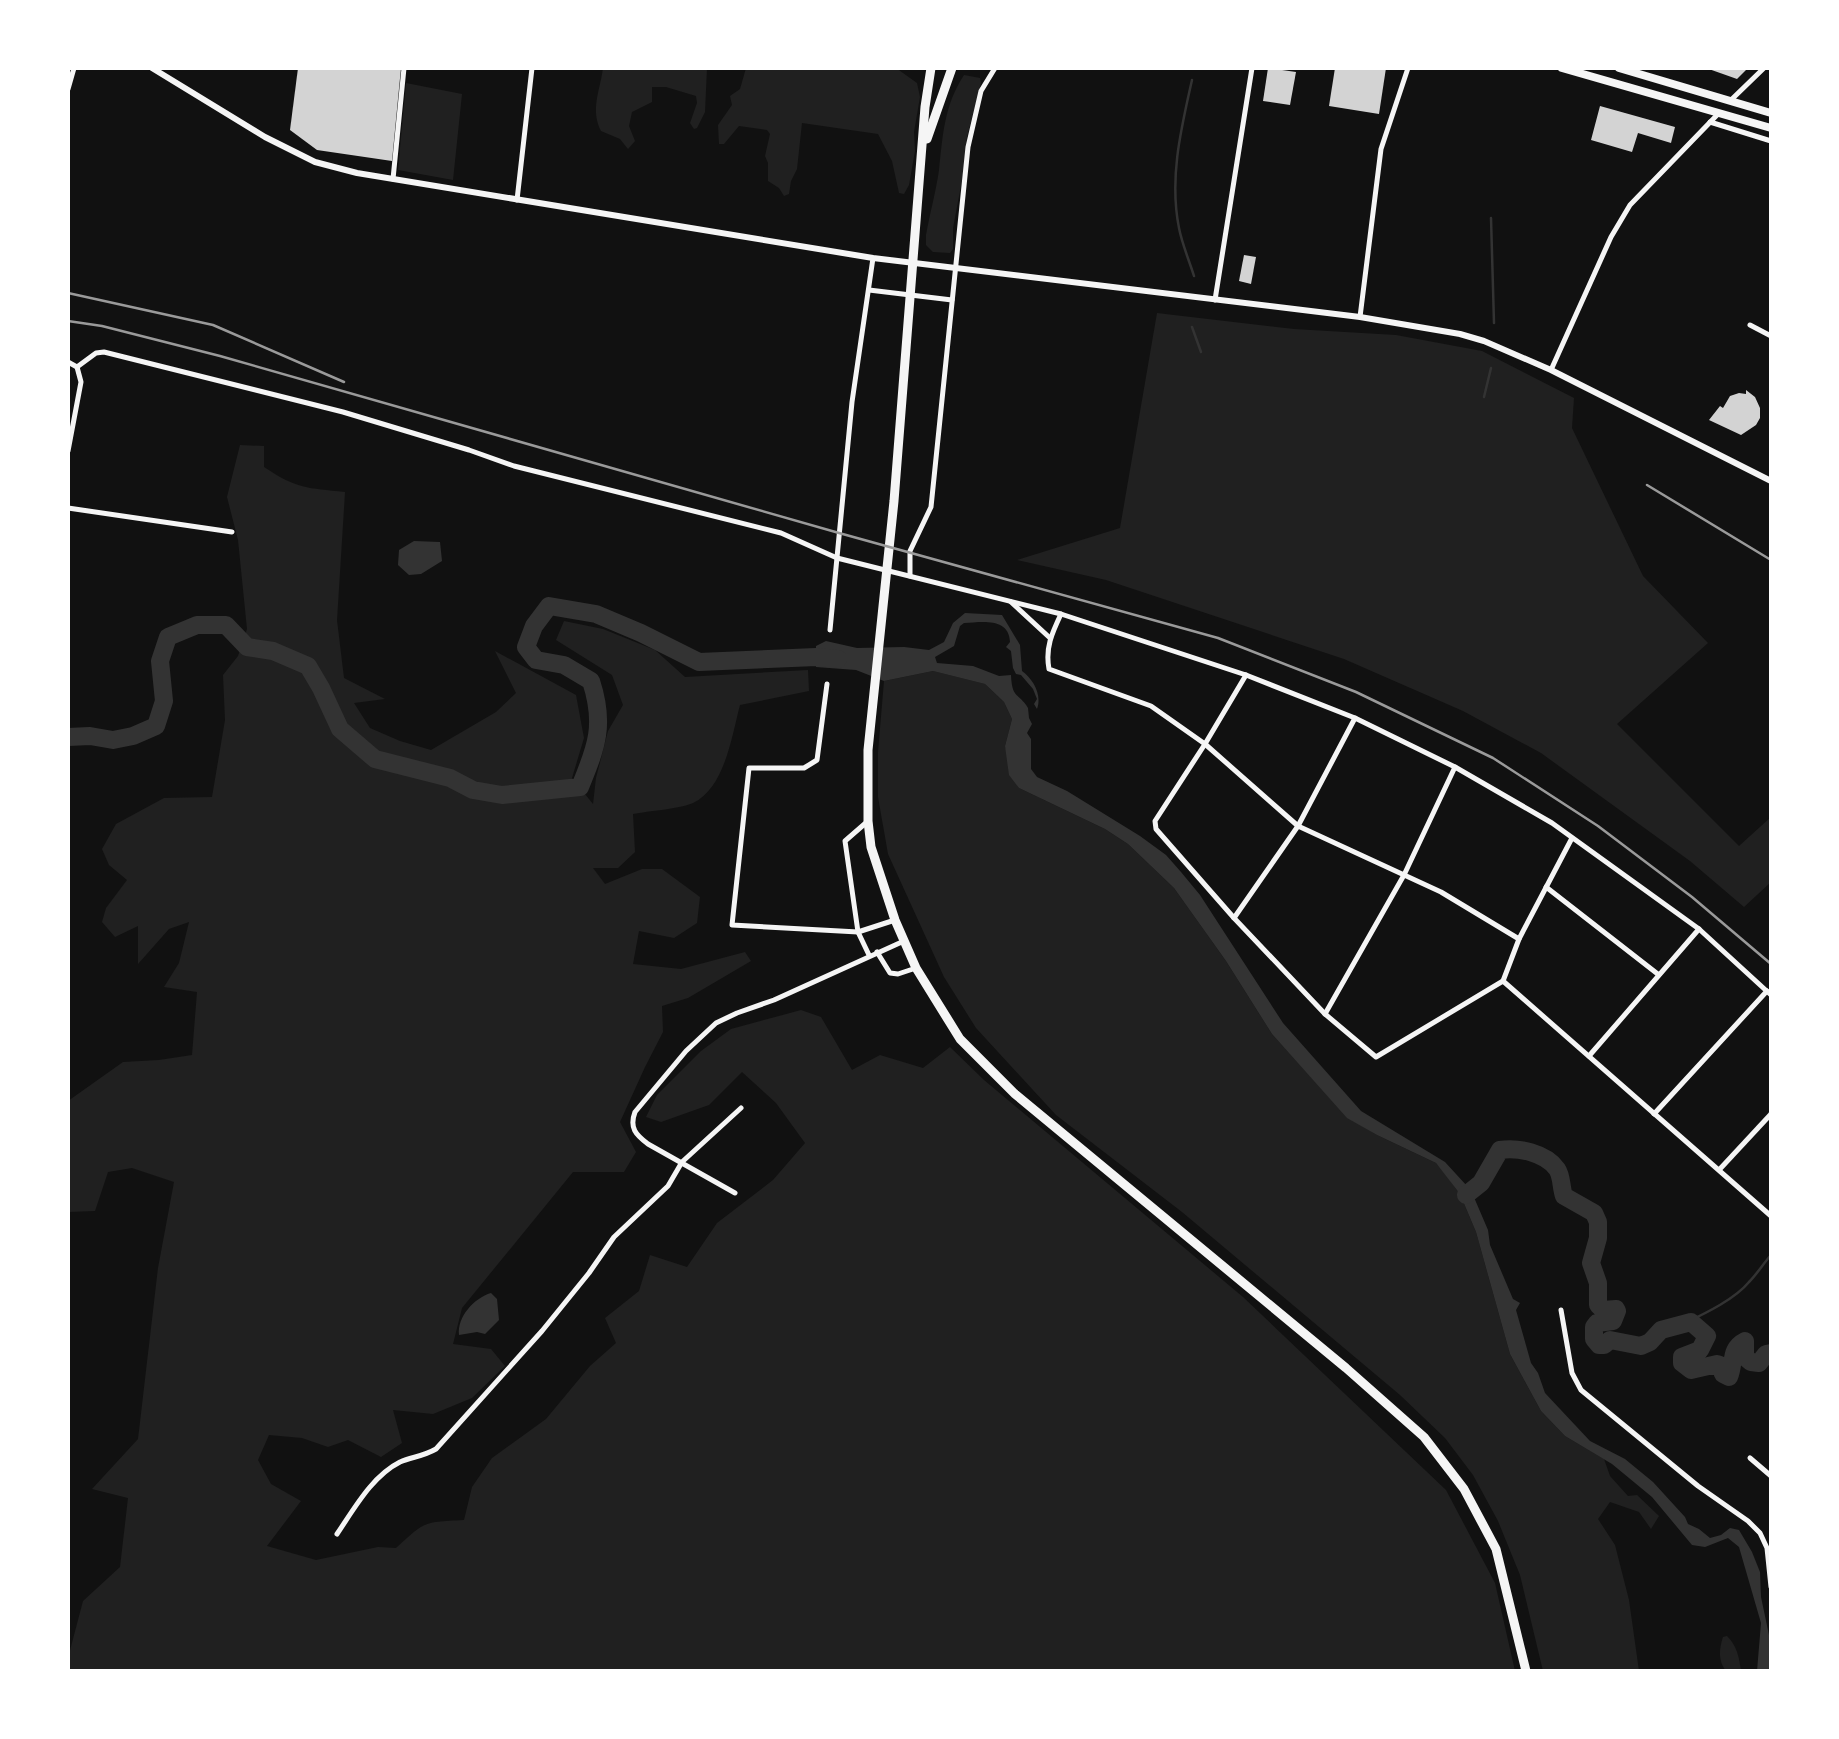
<svg xmlns="http://www.w3.org/2000/svg" width="1839" height="1739" font-family="'Open Sans',sans-serif">
<style>
.green{fill:#202020}
.water{fill:#333}
.lines{fill:none;stroke-linecap:round;stroke-linejoin:round}
.stream{stroke:#333;stroke-width:2.5}
.river{stroke:#333;stroke-width:18}
.building{fill:#d3d3d3}
.minor{stroke:#f5f5f5;stroke-width:5}
.tertiary{stroke:#f5f5f5;stroke-width:6}
.primary{stroke:#f5f5f5;stroke-width:8}
.trunk{stroke:#f5f5f5;stroke-width:9}
.rail{stroke:#9a9a9a;stroke-width:2.5}
</style>
<rect width="100%" height="100%" fill="#111"/>
<g class="green">
<path d="M 603,68 L 707,68 L 705,112 L 697,128 L 694,129 L 690,123 L 697,103 L 696,96 L 666,87 L 652,87 L 652,102 L 632,112 L 629,126 L 635,141 L 628,149 L 620,139 L 601,131 C 590,109 600,91 603,68 Z"/>
<polygon points="746,68 896,68 917,83 920,97 914,132 915,151 909,185 904,194 899,193 892,161 878,134 802,123 797,169 791,181 789,194 784,196 779,188 768,181 768,163 765,156 770,134 767,130 739,126 724,144 719,144 718,125 732,105 730,96 740,89"/>
<path d="M 964,75 L 980,78 L 981,83 L 967,137 L 963,175 L 953,228 L 953,249 L 950,253 L 933,252 L 926,245 L 926,235 C 930,213 936,191 939,170 C 943,134 944,106 964,75 Z"/>
<polygon points="406,83 462,94 453,180 398,170"/>
<polygon points="1157,313 1294,329 1396,335 1482,351 1574,398 1572,428 1643,576 1708,643 1617,724 1739,846 1771,817 1771,882 1744,907 1690,861 1541,753 1463,711 1344,659 1106,580 1017,560 1120,528"/>
<path d="M 240,445 L 264,446 L 264,467 C 297,489 307,488 345,492 L 337,620 L 344,678 L 385,699 L 354,703 L 370,728 L 400,741 L 431,750 L 496,712 L 516,693 L 495,651 L 576,695 L 584,738 L 572,778 L 593,804 L 596,778 L 608,731 L 623,705 L 612,675 L 556,640 L 564,621 L 603,629 L 655,650 L 685,677 L 808,670 L 809,691 L 740,705 C 732,735 725,788 693,803 C 680,809 648,811 633,814 L 635,852 L 618,868 L 593,868 L 605,884 L 642,869 L 662,869 L 700,897 L 697,923 L 674,938 L 639,931 L 633,964 L 681,969 L 745,952 L 751,961 L 688,998 L 662,1006 L 663,1032 L 645,1067 L 620,1122 L 636,1152 L 624,1172 L 573,1172 L 462,1308 L 453,1344 L 491,1349 L 505,1366 L 472,1398 L 433,1414 L 393,1410 L 402,1443 L 381,1457 L 348,1440 L 328,1447 L 302,1438 L 269,1435 L 258,1460 L 271,1484 L 301,1501 L 267,1546 L 316,1560 L 378,1547 L 396,1548 C 425,1521 424,1522 464,1520 L 472,1487 L 492,1458 L 546,1419 L 590,1366 L 616,1343 L 605,1318 L 639,1291 L 650,1255 L 687,1267 L 717,1223 L 773,1180 L 805,1143 L 776,1103 L 742,1072 L 709,1105 L 661,1122 L 646,1117 L 657,1095 L 701,1051 L 731,1029 L 801,1010 L 821,1017 L 852,1070 L 880,1055 L 923,1068 L 950,1047 L 984,1080 L 1243,1297 L 1446,1490 L 1495,1583 L 1515,1671 L 68,1671 L 68,1658 L 83,1601 L 120,1567 L 128,1498 L 92,1489 L 138,1439 L 158,1268 L 174,1182 L 132,1168 L 108,1172 L 95,1211 L 68,1212 L 68,1101 L 123,1062 L 159,1060 L 192,1055 L 197,992 L 164,987 L 179,963 L 189,922 L 169,929 L 138,964 L 138,926 L 115,937 L 102,922 L 106,908 L 127,880 L 109,865 L 102,849 L 116,824 L 164,798 L 212,797 L 225,720 L 223,675 L 238,656 L 247,629 L 238,540 L 227,497 Z"/>
<polygon points="933,671 985,684 1004,702 1012,719 1005,746 1019,788 1105,829 1128,844 1174,888 1226,961 1272,1034 1347,1117 1377,1135 1436,1163 1443,1171 1460,1194 1476,1232 1510,1354 1541,1411 1565,1436 1604,1459 1610,1476 1628,1496 1637,1495 1659,1516 1651,1529 1639,1512 1610,1502 1598,1519 1615,1545 1629,1600 1639,1671 1543,1671 1520,1575 1498,1521 1473,1475 1445,1438 1400,1395 1182,1212 1056,1115 976,1028 944,977 888,854 878,797 878,752 884,681"/>
<path d="M 1727,1636 C 1737,1646 1739,1657 1741,1671 L 1726,1671 C 1718,1661 1719,1649 1723,1637 Z"/>
</g>
<g class="water">
<polygon points="414,541 440,542 442,561 421,574 409,575 398,565 399,550"/>
<path d="M 965,613 L 1002,615 L 1020,645 L 1022,671 C 1034,680 1042,695 1037,709 L 1034,704 L 1037,699 L 1033,689 L 1021,675 L 1016,674 L 1013,668 L 1011,651 L 1006,647 L 1010,642 C 1009,617 982,622 964,623 L 960,626 L 954,646 L 935,657 L 937,663 L 973,666 L 999,676 L 1011,675 C 1012,699 1018,692 1028,708 L 1029,718 L 1032,724 L 1027,733 L 1031,739 L 1031,769 L 1037,777 L 1067,791 L 1140,836 L 1166,855 L 1181,872 L 1200,895 L 1283,1023 L 1361,1111 L 1445,1162 L 1467,1186 L 1474,1186 L 1473,1195 L 1488,1230 L 1490,1245 L 1513,1299 L 1520,1303 L 1516,1310 L 1531,1363 L 1538,1373 L 1545,1393 L 1590,1441 L 1625,1459 L 1653,1482 L 1685,1517 L 1688,1524 L 1699,1529 L 1710,1538 L 1721,1535 L 1730,1528 L 1739,1530 L 1752,1552 L 1760,1572 L 1761,1597 L 1769,1635 L 1769,1671 L 1757,1671 L 1761,1623 L 1739,1547 L 1728,1538 L 1705,1547 L 1692,1545 L 1652,1497 L 1612,1464 L 1565,1436 L 1541,1411 L 1510,1354 L 1476,1232 L 1460,1194 L 1436,1163 L 1377,1135 L 1347,1118 L 1272,1034 L 1226,961 L 1174,888 L 1128,844 L 1105,829 L 1019,788 L 1009,775 L 1005,746 L 1012,719 L 1004,702 L 985,684 L 933,671 L 884,681 L 856,670 L 816,667 L 816,646 L 826,641 L 857,648 L 904,647 L 929,650 L 944,642 L 953,623 Z"/>
<path d="M 491,1293 L 497,1299 L 499,1320 L 485,1334 L 477,1332 L 459,1335 C 457,1317 474,1298 491,1293 Z"/>
</g>
<g class="lines">
<g class="stream">
<path d="M 1192,80 C 1181,129 1169,178 1179,228 C 1182,244 1189,260 1194,276"/>
<polyline points="1491,218 1494,323"/>
<polyline points="1192,327 1201,352"/>
<polyline points="1484,397 1491,368"/>
<path d="M 1687,1322 C 1706,1313 1735,1299 1749,1282 C 1757,1274 1763,1264 1771,1255"/>
</g>
<g class="river">
<path d="M 68,737 L 90,736 L 113,740 L 133,736 L 156,726 L 164,701 L 160,661 L 168,637 L 197,625 L 226,625 L 247,647 L 273,651 L 308,666 L 321,688 L 340,729 L 375,759 L 450,778 L 473,790 L 502,795 L 580,787 C 597,746 605,724 591,681 L 564,665 L 536,660 L 526,647 L 534,626 L 549,606 L 596,614 L 641,633 L 699,662 L 816,657 L 838,659"/>
<path d="M 1466,1195 L 1481,1183 L 1500,1150 C 1518,1147 1546,1153 1557,1169 C 1562,1176 1561,1188 1564,1196 L 1594,1213 L 1598,1222 L 1598,1238 L 1591,1263 L 1598,1283 L 1598,1305 L 1603,1310 L 1616,1309 L 1617,1311 L 1613,1321 L 1597,1323 L 1594,1327 L 1594,1339 L 1599,1345 L 1604,1345 L 1610,1340 L 1641,1346 L 1650,1342 L 1661,1330 L 1691,1322 L 1707,1336 L 1700,1350 L 1682,1357 L 1682,1363 L 1691,1370 L 1717,1364 L 1720,1365 L 1723,1374 L 1729,1377 C 1735,1363 1729,1349 1745,1341 L 1745,1357 L 1751,1362 L 1759,1363 L 1766,1354 L 1771,1353"/>
</g>
</g>
<g class="building">
<polygon points="298,68 401,68 392,161 317,150 290,130"/>
<polygon points="1268,68 1296,72 1290,105 1263,101"/>
<polygon points="1335,68 1386,68 1379,114 1329,106"/>
<polygon points="1706,68 1748,68 1737,79"/>
<polygon points="1600,106 1675,127 1671,143 1638,133 1632,152 1591,140"/>
<polygon points="1244,255 1256,257 1251,284 1239,281"/>
<polygon points="1746,390 1755,397 1760,408 1760,418 1756,425 1741,435 1709,420 1720,406 1723,408 1730,396 1739,393 1746,394"/>
</g>
<g class="lines">
<g class="minor">
<polyline points="68,89 74,68"/>
<polyline points="1731,100 1764,68"/>
<polyline points="1710,122 1771,141"/>
<polyline points="393,179 404,68"/>
<polyline points="517,200 532,68"/>
<polyline points="869,290 952,300"/>
<polyline points="1215,300 1252,68"/>
<polyline points="1360,317 1381,149 1408,68"/>
<polyline points="1750,325 1771,336"/>
<polyline points="68,362 77,367 81,382 68,451"/>
<polyline points="77,367 96,353 104,352 343,412 469,450 514,466 781,533 837,558 1061,614 1246,675 1355,718 1455,767 1552,823 1699,929 1771,995"/>
<polyline points="1551,370 1611,237 1630,205 1719,113"/>
<polyline points="68,508 232,532"/>
<polyline points="910,576 910,551 931,507 968,147 981,91 995,68"/>
<polyline points="1011,602 1050,638"/>
<path d="M 1061,614 C 1052,633 1045,648 1049,669 L 1151,706 L 1205,744 L 1298,826 L 1441,892 L 1519,939"/>
<polyline points="830,630 852,402 873,258"/>
<polyline points="1246,675 1205,744 1155,821 1156,829 1234,918 1325,1014 1376,1057 1503,981 1519,939 1572,838"/>
<polyline points="827,684 817,760 804,768 749,768 732,925 858,932 895,920"/>
<polyline points="868,821 845,841 858,932 869,955"/>
<polyline points="1546,887 1659,975"/>
<polyline points="1234,918 1298,826 1355,718"/>
<polyline points="877,952 890,973 898,974 916,968"/>
<polyline points="1503,981 1771,1216"/>
<polyline points="1325,1014 1404,875 1455,767"/>
<polyline points="1589,1056 1699,929"/>
<polyline points="1654,1114 1767,991"/>
<polyline points="1719,1170 1771,1114"/>
<path d="M 735,1193 L 648,1144 C 636,1135 629,1128 635,1112 L 686,1051 L 716,1023 L 737,1013 L 774,1000 L 904,941"/>
<polyline points="1561,1310 1572,1373 1581,1390 1698,1486 1748,1521 1760,1533 1767,1548 1771,1587"/>
<polyline points="1750,1458 1771,1476"/>
<path d="M 337,1534 C 354,1509 372,1476 400,1462 C 412,1457 424,1456 436,1449 L 542,1331 L 589,1273 L 614,1237 L 668,1186 L 682,1162 L 741,1108"/>
</g>
<polyline class="tertiary" points="152,68 265,137 315,162 357,173 873,258 1360,317 1460,334 1484,341 1551,370 1771,481"/>
<g class="primary">
<polyline points="1562,68 1771,128"/>
<polyline points="1619,68 1771,113"/>
</g>
<g class="trunk">
<polyline points="931,68 925,107 894,501 868,750 868,821 871,847 895,920 916,968 960,1039 1015,1094 1346,1368 1424,1437 1464,1489 1496,1549 1526,1671"/>
<polyline points="927,139 952,68"/>
</g>
<g class="rail">
<polyline points="68,293 213,325 344,382"/>
<polyline points="68,321 102,326 220,356 839,533 1218,638 1356,692 1493,758 1598,826 1692,897 1771,964"/>
<polyline points="1647,485 1771,560"/>
</g>
</g>
<rect width="1839" height="1739" fill="none" stroke="#ffffff" stroke-width="140"/>
</svg>
